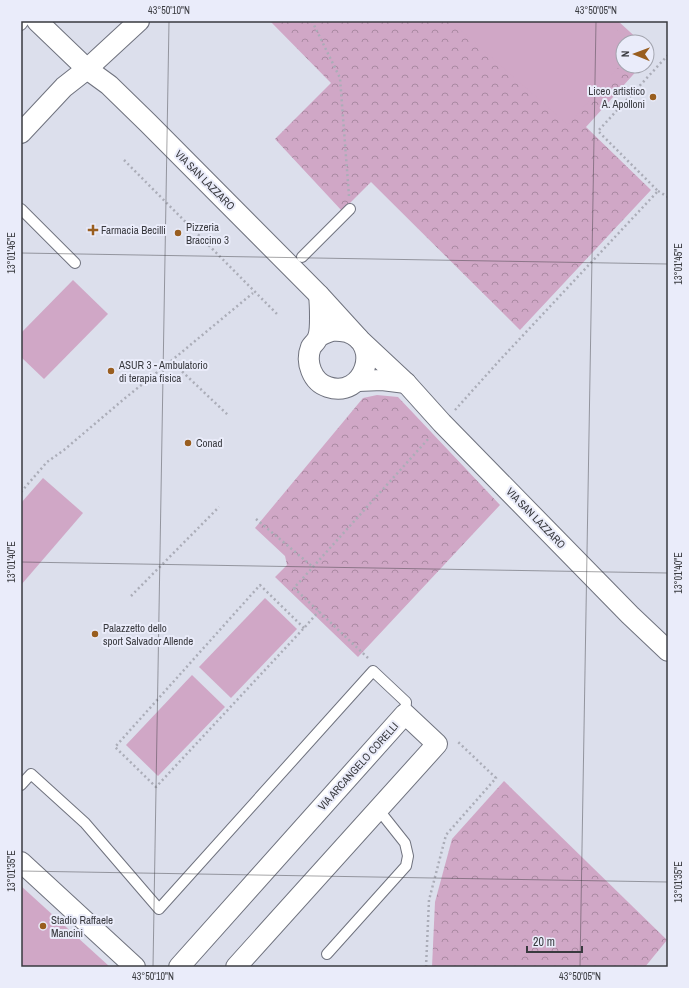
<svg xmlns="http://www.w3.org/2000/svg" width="689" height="988" font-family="'Archivo Narrow',sans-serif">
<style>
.forest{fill:url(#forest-crowns)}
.pitch{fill:#d0a7c6}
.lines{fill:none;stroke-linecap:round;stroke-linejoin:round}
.lane-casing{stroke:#6f727e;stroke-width:12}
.street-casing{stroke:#6f727e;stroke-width:22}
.path{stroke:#abadb8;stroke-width:2.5;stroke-dasharray:2 3;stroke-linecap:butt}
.lane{stroke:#fff;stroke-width:10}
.street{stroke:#fff;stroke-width:20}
.ticks{fill:none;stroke:#393a3f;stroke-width:1;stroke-opacity:0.45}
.poi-dot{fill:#995e1f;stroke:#eaecfa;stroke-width:1.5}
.labels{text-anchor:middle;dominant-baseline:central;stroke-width:4;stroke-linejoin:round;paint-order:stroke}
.poi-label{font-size:11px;fill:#393a3f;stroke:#eaecfa;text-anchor:start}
.street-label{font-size:11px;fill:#393a3f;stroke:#eaecfa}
.neatline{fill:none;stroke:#393a3f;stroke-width:1.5}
.ticks-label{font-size:10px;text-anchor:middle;fill:#393a3f}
</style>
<defs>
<pattern id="forest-crowns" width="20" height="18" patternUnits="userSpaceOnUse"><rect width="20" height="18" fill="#d0a7c6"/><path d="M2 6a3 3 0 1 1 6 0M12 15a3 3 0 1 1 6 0" fill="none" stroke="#aa89a2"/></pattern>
</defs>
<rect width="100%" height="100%" fill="#dcdfec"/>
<g class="forest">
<polygon points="270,21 618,21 641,42 623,42 623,66 641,66 586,127 651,190 520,330 371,182 342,211 275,139 331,83"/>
<polygon points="377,395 398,397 500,505 358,657 275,577 287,565 285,556 255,528 363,398"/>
<polygon points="504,781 667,940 645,967 432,967 435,902 452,839"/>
</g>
<g class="pitch">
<polygon points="459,21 607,21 631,42 623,42 623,62 568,125 455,25"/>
<polygon points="73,280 108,314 44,379 21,357 21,333"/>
<polygon points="43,478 83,513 21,585 21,503"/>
<polygon points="265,598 297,629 231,698 199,667"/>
<polygon points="192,675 225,707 158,776 126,745"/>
<polygon points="21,886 110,967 21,967"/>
</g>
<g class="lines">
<g class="lane-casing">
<g id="lane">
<polyline points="21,25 24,21"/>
<polyline points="21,209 75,263"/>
<polyline points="302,257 350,209"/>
<polyline points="21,785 31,774 85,823 159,909 373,671 406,702 405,714"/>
<polyline points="327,954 406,866 408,856 405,843 378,809"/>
</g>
</g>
<g class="street-casing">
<g id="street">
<polyline points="37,21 87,69 109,85 148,123 319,295 360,340 406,383 442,423 630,615 668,651"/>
<polyline points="21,133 64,87 87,69 139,21"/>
<path d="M 318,337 C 322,335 327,332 332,331 C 337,330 342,331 347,332 C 383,344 364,399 328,387 C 312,382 305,362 311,347 C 313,344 317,341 318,337 C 321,330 320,304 319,295"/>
<polyline points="358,381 382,380 406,383"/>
<polyline points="21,862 135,967"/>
<polyline points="179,967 405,714 437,744 236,967"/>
</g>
</g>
<g class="path">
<polyline points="312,21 340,78 349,196"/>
<polyline points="124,160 278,315"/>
<polyline points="658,191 668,197"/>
<polyline points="171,361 253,293"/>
<polyline points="455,410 499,361 658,191 598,131 668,55"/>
<polyline points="21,492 47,462 64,450 124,399 171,361 228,415"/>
<polyline points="256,519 313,567"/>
<polyline points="131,596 219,507"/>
<polyline points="304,628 260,585 115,747 156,787 304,628 319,611"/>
<polyline points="368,658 294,588 430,437"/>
<polyline points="426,967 429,900 446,835 496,778 457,741"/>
</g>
<use href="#lane" class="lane"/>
<use href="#street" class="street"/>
</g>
<path class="ticks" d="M 21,253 L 668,264M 21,562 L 668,573M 21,871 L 668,882M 153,967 L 169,21M 580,967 L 596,21"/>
<g class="poi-dot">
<circle cx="653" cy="97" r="4"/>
<path d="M91 224h4v4h4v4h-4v4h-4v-4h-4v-4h4z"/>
<circle cx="178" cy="233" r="4"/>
<circle cx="111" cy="371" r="4"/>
<circle cx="188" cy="443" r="4"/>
<circle cx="95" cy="634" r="4"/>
<circle cx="43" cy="926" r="4"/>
</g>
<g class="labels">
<g class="poi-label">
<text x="645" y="91" text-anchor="end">Liceo artistico<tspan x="645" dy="13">A. Apolloni</tspan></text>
<text x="186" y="227">Pizzeria<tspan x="186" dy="13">Braccino 3</tspan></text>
<text x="101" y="230">Farmacia Becilli</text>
<text x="119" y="365">ASUR 3 - Ambulatorio<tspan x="119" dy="13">di terapia fisica</tspan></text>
<text x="196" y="443">Conad</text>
<text x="103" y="628">Palazzetto dello<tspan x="103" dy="13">sport Salvador Allende</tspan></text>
<text x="51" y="920">Stadio Raffaele<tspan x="51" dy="13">Mancini</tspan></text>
</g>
<g class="street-label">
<text transform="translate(205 180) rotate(45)">VIA SAN LAZZARO</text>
<text transform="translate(536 518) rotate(46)">VIA SAN LAZZARO</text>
<text transform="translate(358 766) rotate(-48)">VIA ARCANGELO CORELLI</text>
</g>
</g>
<rect width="689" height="988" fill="none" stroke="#eaecfa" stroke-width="44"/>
<g transform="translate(635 54) rotate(271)"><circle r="19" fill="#eaecfa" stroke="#a3a5af"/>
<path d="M0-3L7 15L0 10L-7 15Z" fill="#995e1f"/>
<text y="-6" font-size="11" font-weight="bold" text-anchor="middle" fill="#393a3f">N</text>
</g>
<path d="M527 946v6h55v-6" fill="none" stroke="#393a3f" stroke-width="2"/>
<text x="533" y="946" font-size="12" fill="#393a3f" stroke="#eaecfa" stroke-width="3" paint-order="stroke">20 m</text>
<rect x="22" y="22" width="645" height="944" class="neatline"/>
<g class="ticks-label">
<text x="169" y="14">43°50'10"N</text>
<text x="596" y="14">43°50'05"N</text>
<text transform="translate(11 253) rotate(-90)" y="4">13°01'45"E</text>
<text transform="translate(678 264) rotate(-90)" y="4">13°01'45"E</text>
<text transform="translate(11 562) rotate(-90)" y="4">13°01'40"E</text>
<text transform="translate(678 573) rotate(-90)" y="4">13°01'40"E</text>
<text transform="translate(11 871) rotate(-90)" y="4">13°01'35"E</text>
<text transform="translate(678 882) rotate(-90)" y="4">13°01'35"E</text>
<text x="153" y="980">43°50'10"N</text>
<text x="580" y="980">43°50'05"N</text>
</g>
</svg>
